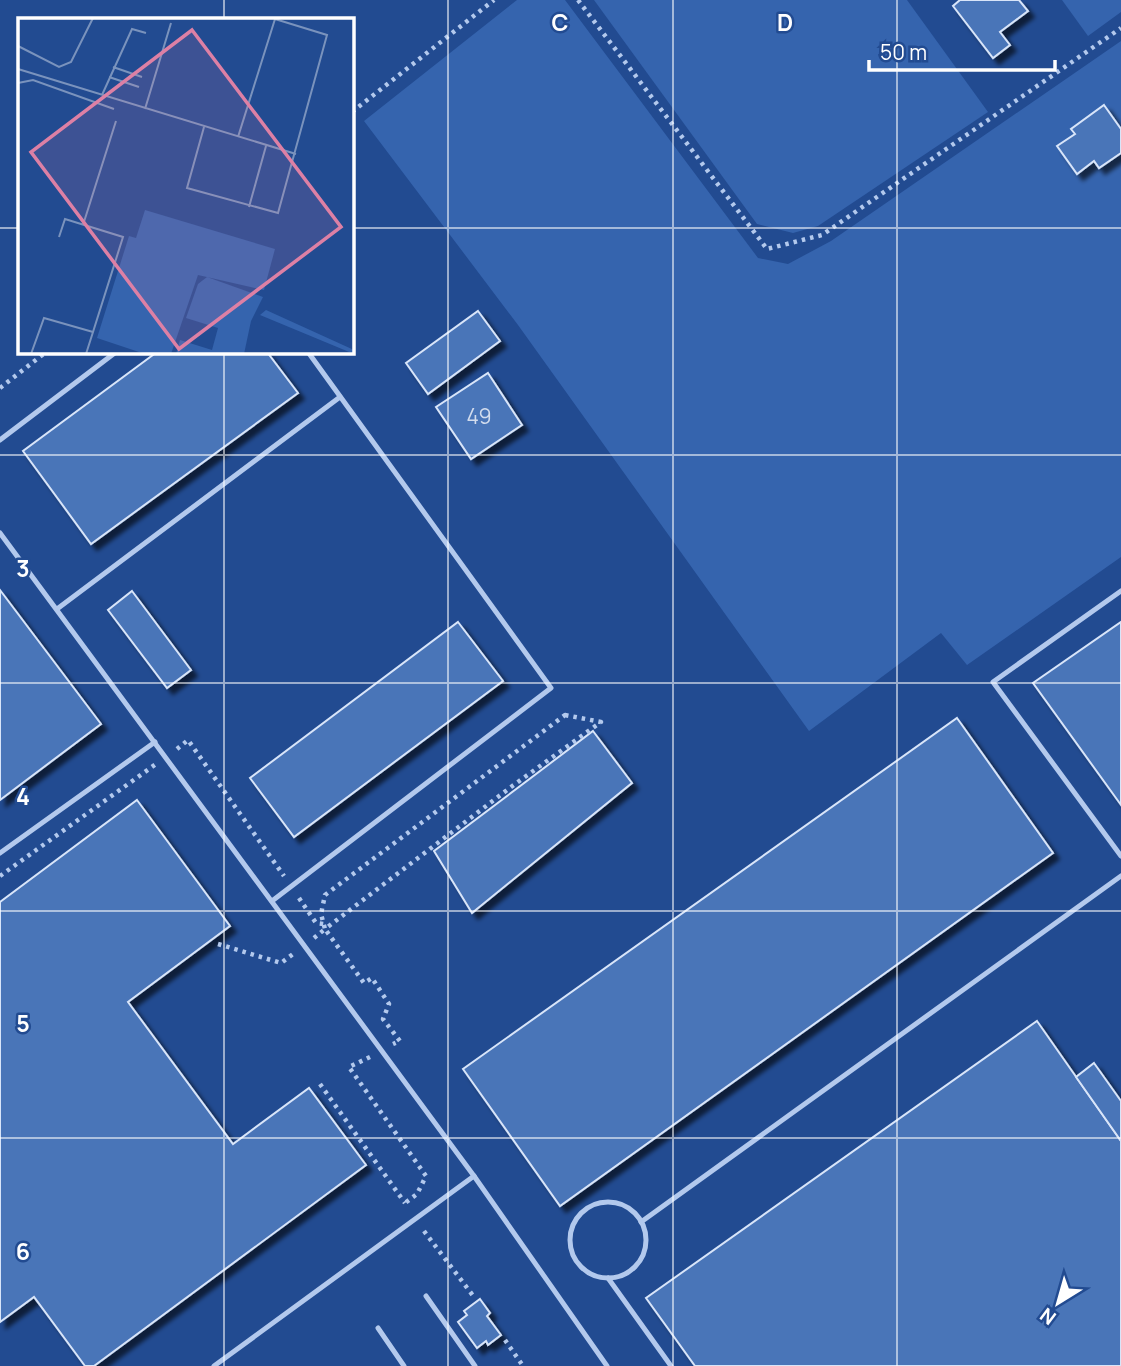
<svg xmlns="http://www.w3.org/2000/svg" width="1121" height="1366" font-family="Manrope,sans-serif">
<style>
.green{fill:#3564ae}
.building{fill:#4a74b8;stroke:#d8e5f9;stroke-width:2;filter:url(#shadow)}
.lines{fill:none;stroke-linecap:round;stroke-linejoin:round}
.path{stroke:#b3c9ed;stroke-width:4.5;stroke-dasharray:3.5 5;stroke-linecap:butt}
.service{stroke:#b3c9ed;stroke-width:5}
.grid{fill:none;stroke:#fff;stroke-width:2;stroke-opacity:0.55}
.labels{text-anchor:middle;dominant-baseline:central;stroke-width:5;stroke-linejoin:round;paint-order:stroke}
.number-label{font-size:21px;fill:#d2dced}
.inset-road{fill:none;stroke:#7a93bd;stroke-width:2}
.view{fill:#dd80a5;fill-opacity:0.15;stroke:#dd80a5;stroke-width:3.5}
.inset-edge{fill:none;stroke:#fff;stroke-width:3.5}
.grid-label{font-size:23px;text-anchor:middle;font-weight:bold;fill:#fff;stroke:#224b91;stroke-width:5;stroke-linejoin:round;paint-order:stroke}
</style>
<defs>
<filter id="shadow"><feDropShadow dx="6" dy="6" stdDeviation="2" flood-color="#0009"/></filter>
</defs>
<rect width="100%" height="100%" fill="#224b91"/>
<g class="green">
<polygon points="517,0 565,0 758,258 788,264 831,241 1121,41 1121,557 967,665 941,633 809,731 518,325 364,121"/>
<polygon points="594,0 907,0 988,112 818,226 793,233 757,224"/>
<polygon points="1062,0 1121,0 1121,12 1088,36"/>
</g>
<g class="building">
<polygon points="960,0 1019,0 1028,11 1000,32 1010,45 993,58 953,6"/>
<polygon points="1104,105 1121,129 1121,153 1099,168 1094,161 1077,174 1057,146 1075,134 1071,129"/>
<polygon points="478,311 500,341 428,394 406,363"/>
<polygon points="157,352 267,352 298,393 91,544 23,451"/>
<polygon points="488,373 522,425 471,459 436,407"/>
<polygon points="0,590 101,724 0,800"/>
<polygon points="132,591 191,670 167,688 108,610"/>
<polygon points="458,622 503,681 294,837 250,778"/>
<polygon points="1121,622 1121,805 1033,683"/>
<polygon points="957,718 1053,853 560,1206 463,1069"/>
<polygon points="593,731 632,783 472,913 434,851"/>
<polygon points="137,800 230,926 128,1002 233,1144 309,1088 366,1165 94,1366 85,1366 34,1297 0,1322 0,902"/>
<polygon points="1037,1021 1121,1141 1121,1366 695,1366 646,1298"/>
<polygon points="1094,1063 1121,1101 1121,1141 1076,1077"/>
<polygon points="480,1299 490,1313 487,1316 501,1335 488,1345 486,1341 477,1348 458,1322 467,1315 464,1311"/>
</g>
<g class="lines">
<g class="path">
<polyline points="578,0 767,249 822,235 1121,28"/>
<polyline points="352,112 494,0"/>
<polyline points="0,388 46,352"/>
<polygon points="565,715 601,722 511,787 325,929 321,914 325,895"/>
<polyline points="177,749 188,740 284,876"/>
<polyline points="0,876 156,764"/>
<polyline points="299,898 316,923 324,924"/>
<polyline points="314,938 325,929 364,983 372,978 389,1004 383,1019 400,1041 393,1044"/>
<polyline points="218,944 281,963 293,954"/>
<polyline points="370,1057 349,1067 426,1176 417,1194 405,1203"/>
<polyline points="320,1084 405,1203"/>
<polyline points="424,1231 474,1297"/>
<polyline points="505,1340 523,1366"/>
</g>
<g class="service">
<polyline points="0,440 116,352"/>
<polyline points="0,533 474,1176 607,1366"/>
<polyline points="1121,591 993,682 1121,856"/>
<polyline points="57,609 340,397"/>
<polyline points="0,853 155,742"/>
<polyline points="272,901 551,688 308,352"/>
<circle cx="608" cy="1240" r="38"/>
<polyline points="641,1222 1121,876"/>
<polyline points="608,1278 671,1366"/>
<polyline points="426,1296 475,1366"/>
<polyline points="378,1328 404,1366"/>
<polyline points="214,1366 474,1176"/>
</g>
</g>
<path class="grid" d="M 224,0 L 224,19M 448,0 L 448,1366M 673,0 L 673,1366M 897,0 L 897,1366M 0,228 L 19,228M 352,228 L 1121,228M 224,352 L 224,1366M 0,455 L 1121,455M 0,683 L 1121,683M 0,911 L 1121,911M 0,1138 L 1121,1138"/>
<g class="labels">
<g class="number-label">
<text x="479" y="416">49</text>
</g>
</g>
<g transform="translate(18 18)">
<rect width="336" height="336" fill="#224b91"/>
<path d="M 127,192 L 257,231 L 246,272 L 180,257 L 153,336 L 127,336 L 79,320 L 111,218 L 118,220 ZM 189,259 L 245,279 L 233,303 L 226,336 L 158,336 L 162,322 L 194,332 L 200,310 L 168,300 L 180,266 ZM 248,292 L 336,332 L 336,336 L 242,297 Z" fill="#3564ae"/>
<path class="inset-road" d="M 0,28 L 41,49 L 53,44 L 75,0M 95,49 L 124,59M 0,51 L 278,136M 91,59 L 121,69M 0,65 L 15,62 L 96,91M 84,77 L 114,11 L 128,15M 127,91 L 153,5M 186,109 L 169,170 L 260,195 L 309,17 L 257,1 L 220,119M 231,189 L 248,128M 65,207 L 98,103M 13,336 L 26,300 L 75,314 L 105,219 L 47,201 L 41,219M 68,336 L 75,314"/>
<path class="view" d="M 174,12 L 323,209 L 161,331 L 13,134 Z"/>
<rect width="336" height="336" class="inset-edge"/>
</g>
<g class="grid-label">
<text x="560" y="31">C</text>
<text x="785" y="31">D</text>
<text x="23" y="577">3</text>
<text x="23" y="805">4</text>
<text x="23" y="1032">5</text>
<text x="23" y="1260">6</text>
</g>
<g transform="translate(1058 1303) rotate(217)" stroke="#224b91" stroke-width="5" paint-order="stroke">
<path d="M0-5L12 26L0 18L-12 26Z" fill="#ffffff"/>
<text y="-10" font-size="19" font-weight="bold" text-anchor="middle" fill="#ffffff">N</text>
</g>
<path d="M869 60v10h186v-10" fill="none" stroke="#ffffff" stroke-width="3.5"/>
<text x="880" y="60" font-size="21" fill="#ffffff" stroke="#224b91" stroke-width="5" paint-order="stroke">50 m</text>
</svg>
